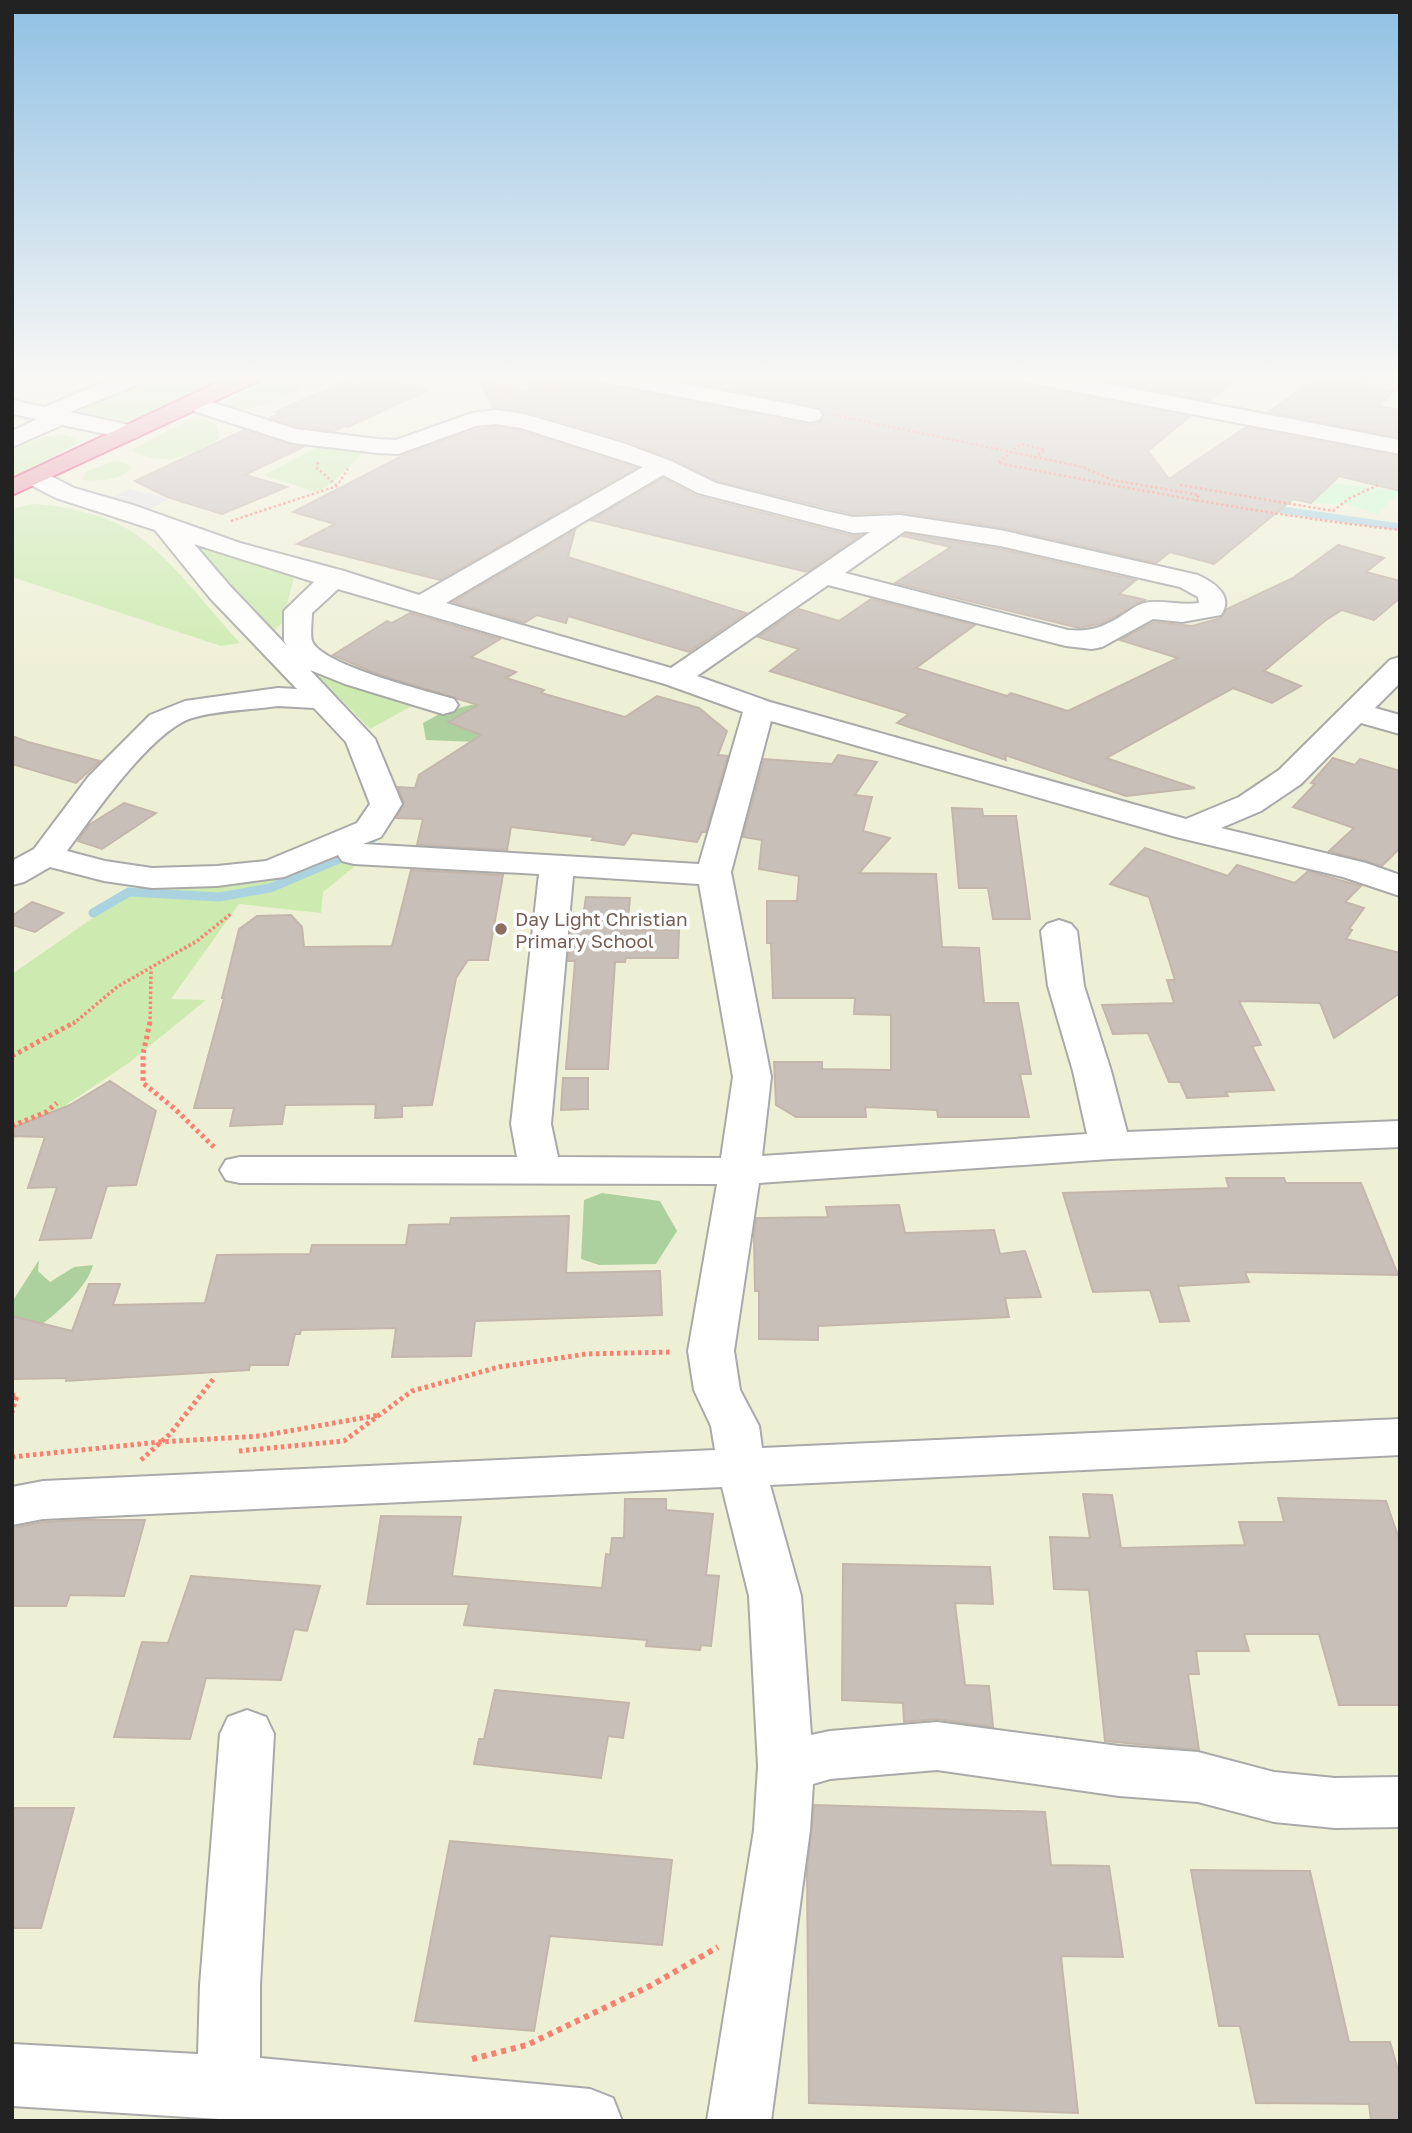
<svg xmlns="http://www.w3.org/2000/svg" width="1412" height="2133" font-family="'Golos Text',sans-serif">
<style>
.farmland{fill:#eef0d5}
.grass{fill:#cdebb0}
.forest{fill:#add19e}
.park{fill:#c8facc}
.parking{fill:#e2e2e2}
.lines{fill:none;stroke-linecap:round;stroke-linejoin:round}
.stream-far1{stroke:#aad3df;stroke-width:7}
.stream{stroke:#aad3df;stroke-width:9}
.building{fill:#c7bfb8;stroke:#c4b6ab;stroke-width:2}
.minor-casing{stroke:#a9a9a9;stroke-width:4}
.highway-casing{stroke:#dc2a67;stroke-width:4}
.path-far3{stroke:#fa8072;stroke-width:2.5;stroke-dasharray:2.5 2.5;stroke-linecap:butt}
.path-far2{stroke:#fa8072;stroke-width:3.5;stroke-dasharray:2.5 2.5;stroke-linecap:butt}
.path-far1{stroke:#fa8072;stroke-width:5;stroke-dasharray:3.5 3.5;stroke-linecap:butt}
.path{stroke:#fa8072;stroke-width:6;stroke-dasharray:5 5;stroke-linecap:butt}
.minor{fill:#fff;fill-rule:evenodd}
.highway{fill:#e892a2;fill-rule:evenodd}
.education-dot{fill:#8d6e63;stroke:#fff;stroke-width:2.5}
.labels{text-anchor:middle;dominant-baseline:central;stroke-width:7;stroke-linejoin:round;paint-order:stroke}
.education-label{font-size:19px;fill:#785e54;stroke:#fff;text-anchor:start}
</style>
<rect width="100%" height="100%" fill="#f2efe9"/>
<rect class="farmland" x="12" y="375" width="1388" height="1746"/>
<g class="grass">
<polygon points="147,375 237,375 126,428 55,413"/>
<polygon points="267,380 281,380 298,385 298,391 255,407 228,408 225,403"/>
<path d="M 202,418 L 216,424 L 220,438 C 194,456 161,468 132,450 L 186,421 Z"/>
<polygon points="62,434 74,438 78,443 12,478 12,450 34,440"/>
<polygon points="323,444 366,450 329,486 315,492 264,475"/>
<path d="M 112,461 L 123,462 L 132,468 C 118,481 101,481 82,480 L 86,472 Z"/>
<path d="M 33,504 C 62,505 106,515 131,531 C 169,555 209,610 240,643 L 221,646 L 12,577 L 12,509 Z"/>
<polygon points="173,538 294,578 282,623 272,633"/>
<polygon points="306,664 417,703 370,729"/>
<polygon points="323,858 355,866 323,892 321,913 239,904 171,999 206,1000 130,1062 12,1141 12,974 139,886 226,886 264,880"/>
</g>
<g class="forest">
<polygon points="480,703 506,720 476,742 426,740 423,723 445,711"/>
<polygon points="602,1193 660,1201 677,1231 656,1264 599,1265 581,1259 584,1200"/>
<path d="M 39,1260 L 38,1271 L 50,1282 L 74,1267 L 93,1265 C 87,1288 59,1311 41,1325 L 12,1317 L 12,1302 Z"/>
</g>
<polygon class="park" points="1332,483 1400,491 1378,514 1346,504 1311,503"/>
<g class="parking">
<polygon points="278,375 387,375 365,388 338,381 315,390 273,378"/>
<polygon points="129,489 169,499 145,511 110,499"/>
</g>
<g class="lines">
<g class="stream-far1">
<polyline points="522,375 543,378"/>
<polyline points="1269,508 1400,527"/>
</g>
<polyline class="stream" points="93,913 129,892 219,897 270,888 362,849 378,833"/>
</g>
<g class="building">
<polygon points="531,375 590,375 594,383 603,385 811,425 820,423 824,416 820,407 655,375 1001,375 1025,385 1190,416 1148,451 1169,479 1246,427 1400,457 1400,491 1339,476 1311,503 1293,499 1214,564 1170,552 1156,563 1000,527 900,512 853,514 717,481 672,459 624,440 525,411 493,408 479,379 529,392"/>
<polygon points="1107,375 1240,375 1209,401 1106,381"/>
<polygon points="1322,375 1373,375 1361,385 1394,391 1379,406 1400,410 1400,437 1268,412"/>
<polygon points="377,377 428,390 348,427 344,426 334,431 297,426 270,418 281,413 276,412 345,381 360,385"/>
<polygon points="496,427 520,431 637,468 440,580 297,544 335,524 293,512 406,454 477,429"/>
<polygon points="244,430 303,447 245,475 287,487 222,514 167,497 135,481"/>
<polygon points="663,478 697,496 852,536 861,535 807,572 591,520"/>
<polygon points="575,530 568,557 746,613 689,652 568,616 566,623 537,615 524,623 453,602"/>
<polygon points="906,534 999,549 1136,580 1119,594 1145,600 1103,623 1079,628 895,583 951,547 903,536"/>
<polygon points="1338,545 1384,558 1366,572 1400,581 1400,598 1374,620 1342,610 1326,620 1264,671 1301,686 1272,703 1233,688 1106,758 1195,788 1126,796 1005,755 1006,760 897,723 909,714 770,671 799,649 758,637 799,609 839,621 871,599 975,625 916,668 1007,696 1011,693 1068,711 1178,658 1120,640 1154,622 1192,626 1221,618 1227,609 1293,578"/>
<polygon points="410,613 500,639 471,657 516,672 506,678 544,690 541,693 625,717 657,696 699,708 727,731 718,755 728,756 706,832 702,832 697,842 632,833 624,845 592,840 594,837 511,827 507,850 417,845 423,819 396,818 404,803 398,787 415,788 419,775 481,735 448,722 478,705 377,674 333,655 387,621 392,623"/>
<polygon points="12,736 28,742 100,761 76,783 12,764"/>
<polygon points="838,755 877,762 855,795 872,797 863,831 890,838 859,873 936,874 942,947 979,948 984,1003 1018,1003 1031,1074 1020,1074 1029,1117 938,1117 937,1110 865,1107 866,1117 796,1117 776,1105 774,1062 822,1062 822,1069 891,1070 891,1015 854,1014 855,998 773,998 771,943 767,943 767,901 797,901 799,876 759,869 762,840 743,837 764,759 832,764"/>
<polygon points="1333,758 1355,765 1360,759 1400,771 1400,848 1382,866 1329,851 1354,828 1293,807 1315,784 1311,783"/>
<polygon points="124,803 156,813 102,849 78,841 89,825"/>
<polygon points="952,808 982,809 983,816 1016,816 1030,919 993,919 988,888 959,888"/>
<polygon points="1145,848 1228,876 1237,865 1295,883 1308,871 1361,886 1345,902 1364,908 1349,929 1352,930 1346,939 1400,953 1400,993 1334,1038 1320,1003 1239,1001 1261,1045 1252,1046 1274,1090 1226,1092 1228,1096 1187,1098 1180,1082 1169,1082 1148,1033 1113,1034 1102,1005 1174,1003 1167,980 1175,980 1149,897 1110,884"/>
<polygon points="411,870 503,875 488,960 468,960 456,978 432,1105 402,1106 402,1117 375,1118 376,1104 285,1105 282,1124 230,1126 234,1108 194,1108 224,998 222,998 239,929 257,916 291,915 302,927 304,947 392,946"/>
<polygon points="586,897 630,898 627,930 679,930 678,958 626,958 625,962 615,962 608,1069 566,1069 575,961 568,961 570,935 571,929 581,929"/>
<polygon points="32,902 63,913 35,932 12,925 12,916"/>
<polygon points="563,1078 588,1078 588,1109 561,1110"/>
<polygon points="110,1081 156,1111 136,1185 107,1186 91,1238 40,1240 57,1187 28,1188 45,1137 12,1136 12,1128 70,1105"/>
<polygon points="1226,1178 1284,1178 1286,1183 1361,1183 1398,1275 1245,1272 1249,1282 1178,1286 1189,1321 1160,1322 1150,1290 1093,1292 1063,1193 1229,1188"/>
<polygon points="899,1205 905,1233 994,1230 1000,1254 1025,1251 1041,1297 1005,1298 1009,1317 818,1326 818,1340 759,1339 759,1291 755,1291 754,1235 756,1218 828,1217 826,1207"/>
<polygon points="569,1216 566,1273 660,1271 662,1315 475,1321 471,1356 392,1357 396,1328 301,1330 300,1334 295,1334 288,1365 250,1365 249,1370 66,1381 67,1378 12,1379 12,1316 72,1331 89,1284 120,1284 113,1305 205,1303 217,1255 310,1254 312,1245 406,1245 409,1225 450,1224 451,1218"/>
<polygon points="1083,1494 1112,1495 1121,1548 1245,1545 1239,1522 1284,1522 1278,1498 1386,1501 1400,1542 1400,1705 1339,1705 1319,1634 1244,1634 1249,1651 1196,1651 1199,1674 1188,1674 1199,1750 1105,1741 1089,1590 1054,1589 1050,1537 1090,1538"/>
<polygon points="625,1499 666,1499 666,1510 713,1514 706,1575 719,1576 711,1646 701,1645 700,1650 646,1646 647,1640 464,1625 469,1604 367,1604 381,1516 461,1517 452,1576 602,1588 606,1554 610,1555 612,1538 624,1538"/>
<polygon points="81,1520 145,1520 124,1596 70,1595 66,1606 12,1606 12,1528 43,1522"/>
<polygon points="843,1564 990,1567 993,1604 955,1603 965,1685 989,1686 993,1727 937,1719 904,1722 903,1703 842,1700"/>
<polygon points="191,1576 320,1586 307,1631 294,1629 281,1680 206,1678 190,1739 114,1737 142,1642 168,1643"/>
<polygon points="495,1690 629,1703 623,1738 608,1736 601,1778 474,1764 479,1739 484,1739"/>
<polygon points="814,1805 1045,1812 1051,1865 1109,1866 1123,1957 1061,1956 1078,2113 809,2103 807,1869"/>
<polygon points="12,1808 74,1808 41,1928 12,1928"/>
<polygon points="450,1841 672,1860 662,1945 550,1936 534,2031 415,2021"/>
<polygon points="1191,1870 1310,1871 1349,2042 1390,2042 1400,2077 1400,2121 1371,2121 1369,2104 1256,2103 1240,2026 1219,2026"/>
</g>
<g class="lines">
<g class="minor-casing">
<g id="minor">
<polygon points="121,375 152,375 149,380 70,412 138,427 142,432 138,437 130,439 62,425 12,447 12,431 37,419 12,414 12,400 44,407"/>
<path d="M 207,375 L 237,375 L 247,383 L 244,388 C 232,391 215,385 207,375 Z"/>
<polygon points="592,375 639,375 811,408 819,410 822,415 819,420 811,422 603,382 595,380"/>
<polygon points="1014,375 1062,375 1400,440 1400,454 1025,382 1017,380"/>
<path d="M 192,396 L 296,429 L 378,439 L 396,440 L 472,413 L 496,410 L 524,414 L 623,443 L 671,461 L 716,483 L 826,511 L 853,517 L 900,515 L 1000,530 L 1198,575 C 1215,583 1234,596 1221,615 L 1182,622 L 1153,619 L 1102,647 L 1092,649 L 1066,646 L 828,585 L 697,676 L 770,702 L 1186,819 L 1239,797 L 1279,770 L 1390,660 L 1400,657 L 1400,683 L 1375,708 L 1400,715 L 1400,734 L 1361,723 L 1301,784 L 1261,811 L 1221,828 L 1366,863 L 1400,875 L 1400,896 L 1343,877 L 1176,837 L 771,721 L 731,872 L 771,1077 L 762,1156 L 1087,1134 L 1073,1071 L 1048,986 L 1041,931 L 1047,924 L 1059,920 L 1071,924 L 1077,931 L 1084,986 L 1111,1071 L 1127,1132 L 1400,1121 L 1400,1147 L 1110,1159 L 759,1183 L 734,1351 L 740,1390 L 759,1426 L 762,1448 L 1400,1419 L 1400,1455 L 770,1485 L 801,1596 L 811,1735 L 830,1731 L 937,1722 L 1119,1746 L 1198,1752 L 1274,1772 L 1335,1778 L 1400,1777 L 1400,1827 L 1335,1828 L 1274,1822 L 1198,1802 L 1119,1796 L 937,1770 L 830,1779 L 813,1784 L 810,1830 L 771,2121 L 707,2121 L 754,1830 L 758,1766 L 749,1596 L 722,1487 L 43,1519 L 12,1525 L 12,1487 L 43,1481 L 715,1450 L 711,1426 L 694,1390 L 688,1351 L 717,1184 L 240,1183 L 226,1180 L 220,1170 L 226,1160 L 240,1157 L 517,1157 L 511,1124 L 539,874 L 354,864 L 342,861 L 338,855 L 284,877 L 217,886 L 152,888 L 104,881 L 50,867 L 24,882 L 12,885 L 12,861 L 34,849 L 89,776 L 150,715 L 185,701 L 278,688 L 297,689 L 210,598 L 155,530 L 56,498 L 27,483 L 24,478 L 27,473 L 36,471 L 45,473 L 74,488 L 133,505 L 240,543 L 344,571 L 419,595 L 643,467 L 521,428 L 496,424 L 476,426 L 398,454 L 378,453 L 293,443 L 184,408 L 181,403 L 184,398 ZM 663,475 L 698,493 L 853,533 L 870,532 L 671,668 L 446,603 ZM 905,531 L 1000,546 L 1180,587 L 1198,597 L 1199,603 C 1180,606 1160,599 1144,603 C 1136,605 1131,610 1124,614 C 1105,627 1090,632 1068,630 L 845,573 ZM 194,544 L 314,582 L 284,611 L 284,641 L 287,646 L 230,586 ZM 338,589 L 665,684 L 743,712 L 699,864 L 363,844 L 381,837 L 402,804 L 375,739 L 310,670 L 345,684 L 443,714 L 454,711 L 458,705 L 454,699 C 427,691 321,665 312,641 C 310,633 312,621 312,613 ZM 278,706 L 314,708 L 346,742 L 370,804 L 357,823 L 266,861 L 217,866 L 152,868 L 105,861 L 67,851 C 92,817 152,730 192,718 C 218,710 250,710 278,706 ZM 573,876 L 699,884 L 733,1077 L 721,1158 L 558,1157 L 551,1124 Z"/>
<polygon points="247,1710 266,1717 274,1734 260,1985 260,2058 590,2089 613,2098 622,2121 251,2121 12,2106 12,2044 198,2054 200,1985 220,1734 228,1717"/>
</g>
</g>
<g class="highway-casing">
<polygon id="highway" points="233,375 263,375 260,380 12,495 12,479"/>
</g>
<g class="path-far3">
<polyline points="509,380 559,386 575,377"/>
<polyline points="505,394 512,375"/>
<polyline points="834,415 1083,467 1112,480 1199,495 1195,501"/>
<path d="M 1034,458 L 1045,450 L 1021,444 L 998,463 C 1132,489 1265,515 1400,530"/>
<polyline points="318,462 317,468 337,486"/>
<polyline points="1180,485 1333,511 1350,498 1378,485"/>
<polyline points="231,521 337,486 349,467"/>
</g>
<g class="path-far2">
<polyline points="73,1024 117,987 197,941 232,913"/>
<polyline points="150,1024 151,970"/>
</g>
<g class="path-far1">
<polyline points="150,1022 143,1054 143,1083 175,1109 216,1149"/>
<polyline points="12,1056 75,1022"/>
<polyline points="12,1126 46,1112 57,1103"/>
<polyline points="12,1396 17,1395 12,1412"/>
<polyline points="239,1451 344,1441 412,1391 499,1367 586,1354 672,1352"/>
<polyline points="12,1457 160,1442 261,1436 379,1415"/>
<polyline points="141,1460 170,1434 215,1377"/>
</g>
<polyline class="path" points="472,2059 527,2045 650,1986 718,1947"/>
<use href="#minor" class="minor"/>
<use href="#highway" class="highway"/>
</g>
<linearGradient id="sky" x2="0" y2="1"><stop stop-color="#8fc0e4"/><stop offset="0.56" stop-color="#f9f8f5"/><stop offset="1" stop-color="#f9f8f5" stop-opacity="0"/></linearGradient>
<rect width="1412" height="674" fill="url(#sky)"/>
<circle class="education-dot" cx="501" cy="929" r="7"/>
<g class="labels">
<g class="education-label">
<text x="515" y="918">Day Light Christian<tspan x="515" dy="22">Primary School</tspan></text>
</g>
</g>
<rect width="1412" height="2133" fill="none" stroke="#222222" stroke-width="28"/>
</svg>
